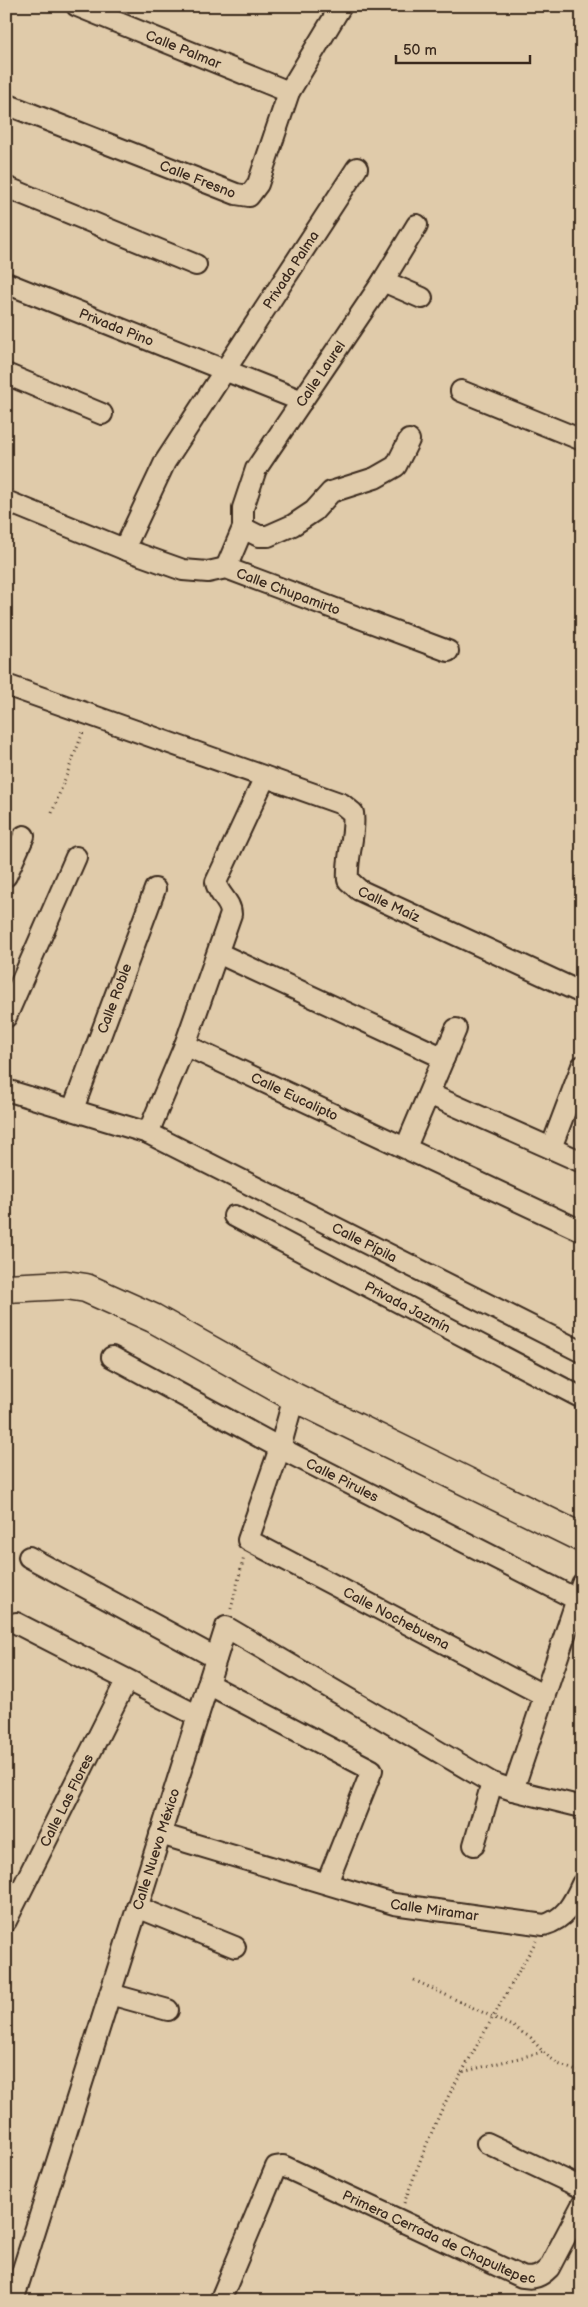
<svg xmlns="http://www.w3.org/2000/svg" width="588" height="2307" font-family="'Balsamiq Sans',sans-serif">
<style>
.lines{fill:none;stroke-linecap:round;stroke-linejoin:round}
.street-casing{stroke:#3b2a1e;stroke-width:24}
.secondary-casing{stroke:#3b2a1e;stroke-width:31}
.path{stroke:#3b2a1e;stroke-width:3;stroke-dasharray:1 4;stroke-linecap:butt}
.street{stroke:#e0cbaa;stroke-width:20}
.secondary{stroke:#e0cbaa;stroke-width:28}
.labels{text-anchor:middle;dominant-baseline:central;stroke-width:4.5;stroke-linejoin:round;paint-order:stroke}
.street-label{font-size:14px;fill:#3b2a1e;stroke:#e0cbaa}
</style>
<rect width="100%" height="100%" fill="#e0cbaa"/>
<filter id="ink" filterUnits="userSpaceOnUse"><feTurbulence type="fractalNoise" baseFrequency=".02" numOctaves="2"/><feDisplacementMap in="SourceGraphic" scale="10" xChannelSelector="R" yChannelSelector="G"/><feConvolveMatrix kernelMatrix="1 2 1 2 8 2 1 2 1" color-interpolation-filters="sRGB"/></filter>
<g filter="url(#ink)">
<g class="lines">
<g class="street-casing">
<g id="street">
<path id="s1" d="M 77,6 L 289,92"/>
<path id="s2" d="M 6,104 L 236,194 L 249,196 L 258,184 L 289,92 L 341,6"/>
<polyline points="6,187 196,265"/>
<polyline points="383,281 422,298"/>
<path id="s3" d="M 6,283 L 302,401"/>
<polyline points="6,374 102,414"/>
<polyline points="461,391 582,440"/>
<path id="s4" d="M 6,501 L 124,549 L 183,570 L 208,572 L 226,568 L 448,651"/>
<path id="s5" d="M 243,528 L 243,508 L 256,469 L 383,281 L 417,225"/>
<path id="s6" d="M 124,549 L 165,462 L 357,168"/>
<polyline points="226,568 243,528 259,536 268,536 293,525 314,511 331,492 375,478 396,466 409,440"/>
<path id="s7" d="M 6,685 L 342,804 L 353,813 C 356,836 346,857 348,880 L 359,890 L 582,993"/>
<polyline points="6,876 24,836"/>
<polyline points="218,953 444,1058"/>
<polyline points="6,1017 76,857"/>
<path id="s8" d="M 185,1045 L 582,1231"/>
<path id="s9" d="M 6,1090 L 148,1133 L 582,1352"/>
<polyline points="429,1094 582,1162"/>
<path id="s10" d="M 73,1109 L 155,889"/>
<path d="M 148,1133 L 185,1045 L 231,914 C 231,901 217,894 216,882 L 265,777"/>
<polyline points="406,1147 456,1029"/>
<polyline points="551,1148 582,1066"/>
<path id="s11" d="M 234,1216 L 582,1398"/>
<path id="s12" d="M 112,1357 L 280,1448 L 576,1599"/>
<path id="s13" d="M 294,1397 L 280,1448 L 248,1540 L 543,1695"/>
<polyline points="29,1557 216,1658"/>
<polyline points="16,1623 198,1716"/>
<polyline points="208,1684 372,1770 327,1883"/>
<polyline points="513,1790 582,1584"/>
<path id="s14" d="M 160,1834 L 394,1904 L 544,1925 C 565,1919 573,1904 582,1884"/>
<polyline points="474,1845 492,1783"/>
<polyline points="137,1907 235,1947"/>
<path id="s15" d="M 6,1921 L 126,1681"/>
<polyline points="110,1994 168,2010"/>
<polyline points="487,2143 582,2188"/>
<path id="s16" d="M 13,2301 L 226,1627 L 492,1783 L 513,1790 L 582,1807"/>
<path id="s17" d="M 220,2301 L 276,2167 L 283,2166 L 522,2277 C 534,2279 540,2277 549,2268 L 582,2205"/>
</g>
</g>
<g class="secondary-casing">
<polyline id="secondary" points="6,1288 66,1285 86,1288 153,1318 294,1397 582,1538"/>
</g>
<g class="path">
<polyline points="52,813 83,732"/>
<polyline points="231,1609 244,1557"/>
<polyline points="414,1980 514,2027 531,2038 543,2052 558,2064 582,2073"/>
<polyline points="462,2072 536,1941"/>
<path d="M 404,2203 C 421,2159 437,2113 462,2072 L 543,2052"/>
</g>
<use href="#street" class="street"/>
<use href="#secondary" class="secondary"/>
</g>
</g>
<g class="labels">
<g class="street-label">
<text stroke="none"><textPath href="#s1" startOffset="115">Calle Palmar</textPath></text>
<text stroke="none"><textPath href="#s2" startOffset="206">Calle Fresno</textPath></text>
<text stroke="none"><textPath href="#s6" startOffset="326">Privada Palma</textPath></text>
<text stroke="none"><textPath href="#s3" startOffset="119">Privada Pino</textPath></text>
<text stroke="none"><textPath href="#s5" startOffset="176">Calle Laurel</textPath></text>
<text stroke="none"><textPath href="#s4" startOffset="300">Calle Chupamirto</textPath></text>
<text stroke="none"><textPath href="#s7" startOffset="486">Calle Maíz</textPath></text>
<text stroke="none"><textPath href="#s10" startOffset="118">Calle Roble</textPath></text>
<text stroke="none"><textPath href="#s8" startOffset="121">Calle Eucalipto</textPath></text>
<text stroke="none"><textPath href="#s9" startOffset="391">Calle Pípila</textPath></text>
<text stroke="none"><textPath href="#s11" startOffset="196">Privada Jazmín</textPath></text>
<text stroke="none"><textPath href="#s12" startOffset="261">Calle Pirules</textPath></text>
<text stroke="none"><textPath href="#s13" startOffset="318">Calle Nochebuena</textPath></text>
<text stroke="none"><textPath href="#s15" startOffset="135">Calle Las Flores</textPath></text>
<text stroke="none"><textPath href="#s16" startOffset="474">Calle Nuevo México</textPath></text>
<text stroke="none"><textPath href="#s14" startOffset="285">Calle Miramar</textPath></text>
<text stroke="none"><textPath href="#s17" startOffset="324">Primera Cerrada de Chapultepec</textPath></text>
</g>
</g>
<rect width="588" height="2307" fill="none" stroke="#e0cbaa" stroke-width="25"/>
<rect x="12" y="12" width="563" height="2282" fill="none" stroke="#3b2a1e" stroke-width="2" filter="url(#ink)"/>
<path d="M396 55v8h134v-8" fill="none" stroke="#3b2a1e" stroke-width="2.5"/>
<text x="403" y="55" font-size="15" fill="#3b2a1e" stroke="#e0cbaa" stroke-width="4" paint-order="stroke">50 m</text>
</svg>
